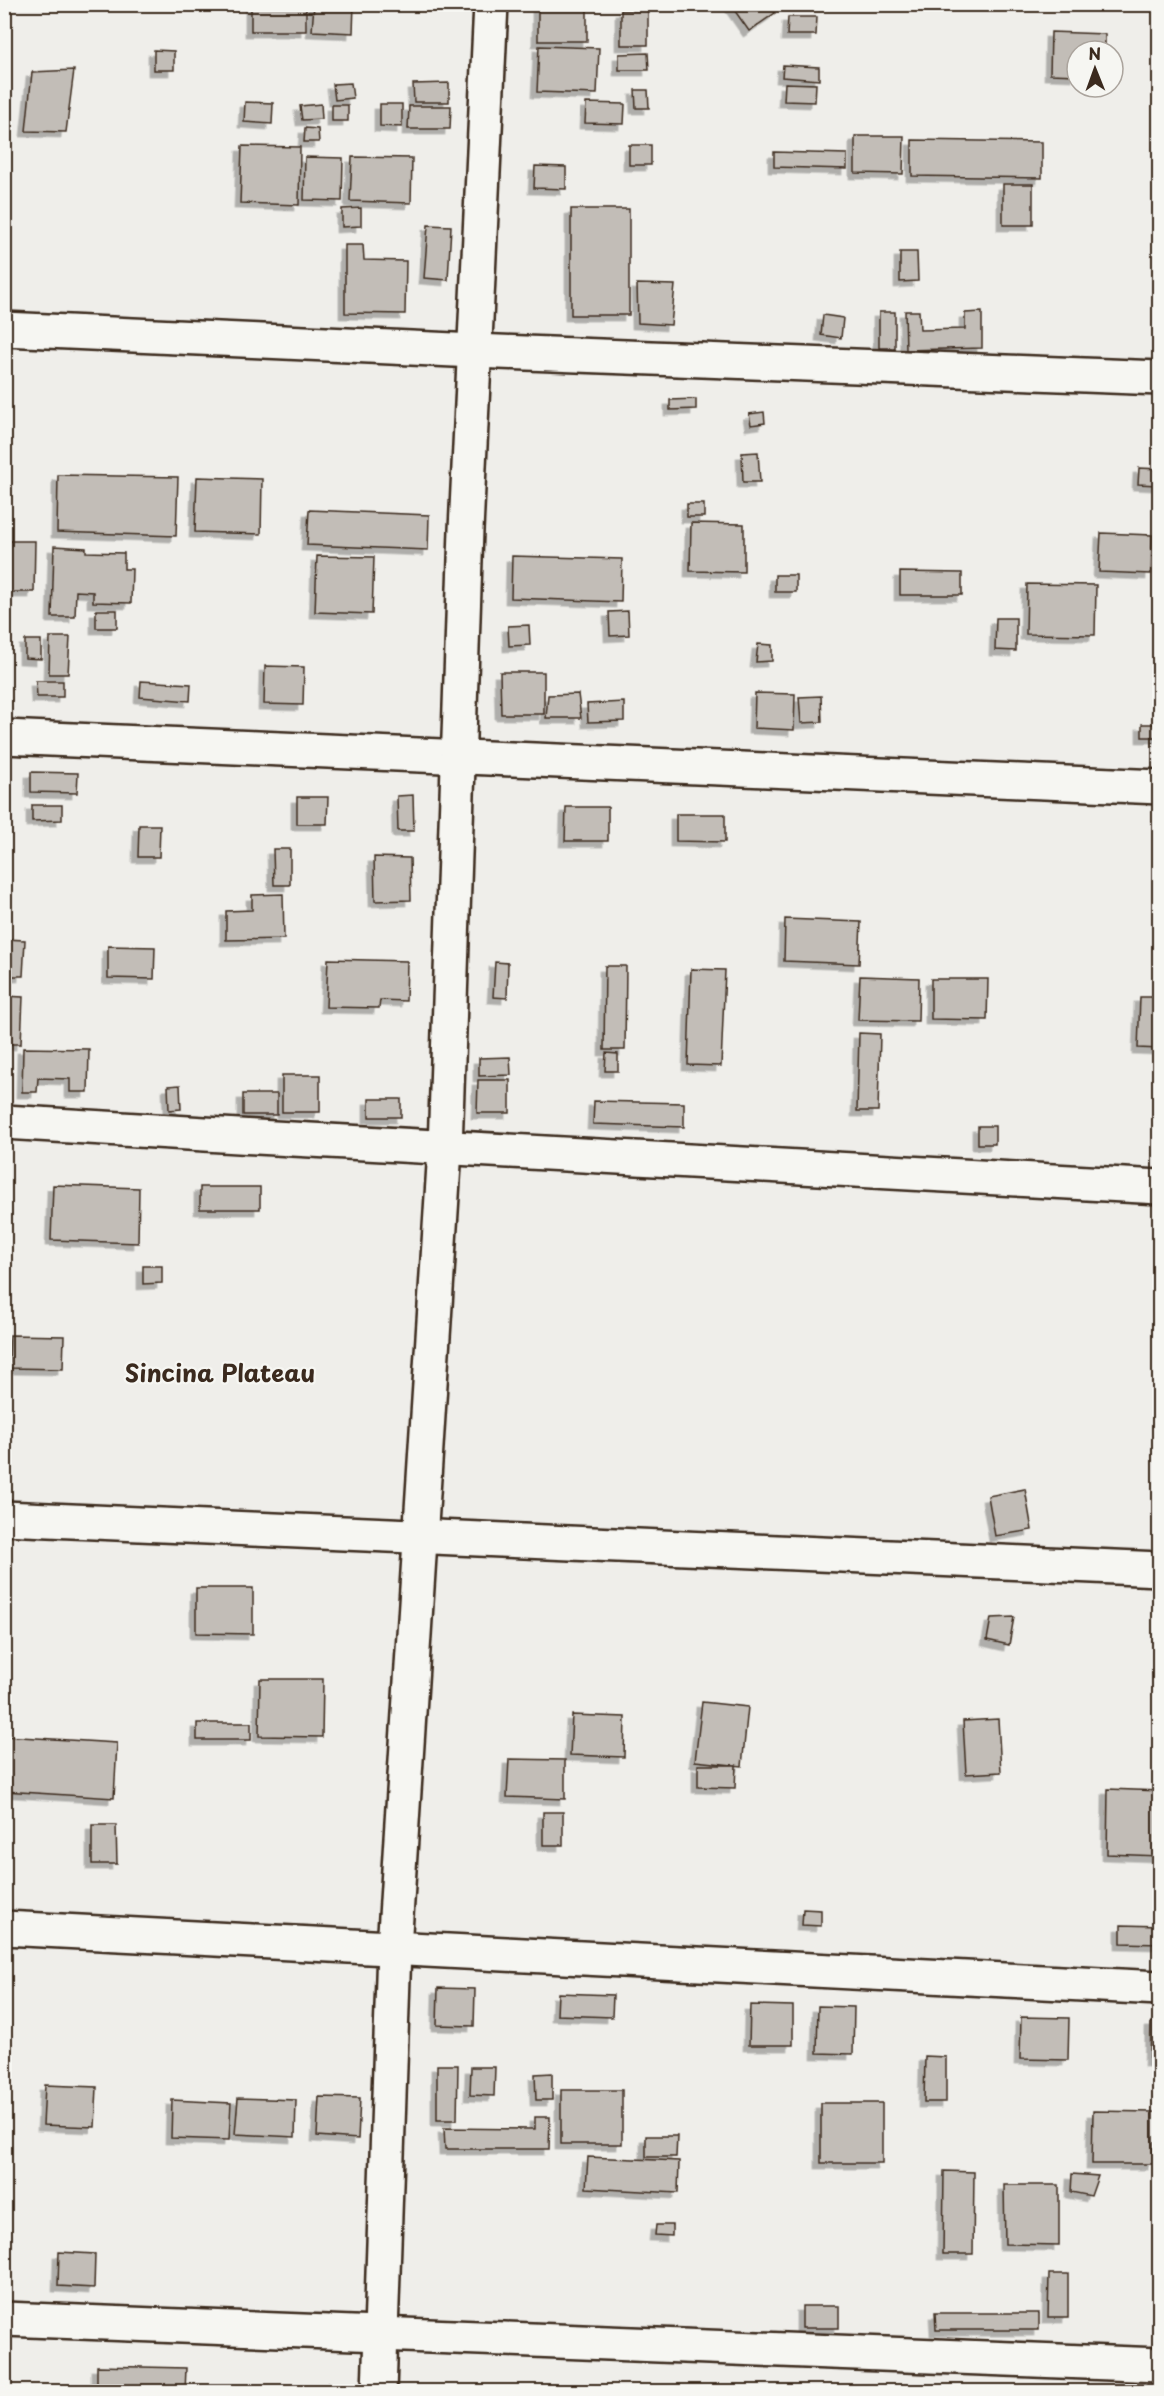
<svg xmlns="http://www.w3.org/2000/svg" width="1164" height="2396" font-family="'Playpen Sans',sans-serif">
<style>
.building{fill:#c2bdb7;stroke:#3b2a1e;stroke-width:1.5;filter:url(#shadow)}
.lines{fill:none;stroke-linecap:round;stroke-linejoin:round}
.street-casing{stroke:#3b2a1e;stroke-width:38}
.street{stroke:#f6f6f2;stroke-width:33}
.labels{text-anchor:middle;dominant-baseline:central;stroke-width:4.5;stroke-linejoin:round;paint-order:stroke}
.quarter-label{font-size:24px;font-weight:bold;fill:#3b2a1e;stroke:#f6f6f2}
</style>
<defs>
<filter id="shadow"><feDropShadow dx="-5.5" dy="5.5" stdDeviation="0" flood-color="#0004"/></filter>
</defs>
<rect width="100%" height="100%" fill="#efeeea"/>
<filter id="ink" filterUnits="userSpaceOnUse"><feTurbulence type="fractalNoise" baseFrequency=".0167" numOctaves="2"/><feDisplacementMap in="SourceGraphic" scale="12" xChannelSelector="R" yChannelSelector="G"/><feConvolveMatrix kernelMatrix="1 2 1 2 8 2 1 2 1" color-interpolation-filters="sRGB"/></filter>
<g filter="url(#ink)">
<g class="building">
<rect x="251" y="4" width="55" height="27"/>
<polygon points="314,4 354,4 353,33 312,31"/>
<polygon points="730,4 769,4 775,13 749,31"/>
<polygon points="538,6 587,7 587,41 538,41"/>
<rect x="621" y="10" width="27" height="35"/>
<polygon points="788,17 817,17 816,35 787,35"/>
<polygon points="1051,32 1105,34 1105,51 1077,51 1077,75 1050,74"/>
<polygon points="539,46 599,48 597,94 537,92"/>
<polygon points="154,50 174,51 174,70 154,70"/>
<polygon points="648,53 649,70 619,70 619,54"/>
<polygon points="783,65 819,67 819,80 782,77"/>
<polygon points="74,70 66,132 26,131 32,72"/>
<polygon points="351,83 353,98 335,100 333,84"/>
<polygon points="449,83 449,102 414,102 413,84"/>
<polygon points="785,83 816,84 815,102 784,101"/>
<polygon points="635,90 648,90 649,108 636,108"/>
<polygon points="245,102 273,103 272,124 244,122"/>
<polygon points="586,103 625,104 624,124 585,123"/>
<polygon points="321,104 322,119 302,120 300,106"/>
<polygon points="380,104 402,104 402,127 380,126"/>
<rect x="332" y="105" width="16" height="16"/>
<polygon points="409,106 451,106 450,129 408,129"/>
<polygon points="305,128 318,129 319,142 304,142"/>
<polygon points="855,136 904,136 903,174 855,173"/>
<polygon points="912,140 1042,142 1042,178 912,176"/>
<rect x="629" y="145" width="22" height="20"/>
<polygon points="242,146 300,147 299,205 240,203"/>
<polygon points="774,152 847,154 847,169 774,167"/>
<polygon points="305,157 343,158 342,201 304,200"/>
<polygon points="352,157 412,158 411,203 350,201"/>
<polygon points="535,166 566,167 566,189 534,188"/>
<rect x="1003" y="184" width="30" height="41"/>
<polygon points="361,208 361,226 342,227 342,209"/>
<rect x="571" y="209" width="58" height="106"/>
<polygon points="428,225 451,226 448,280 424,278"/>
<polygon points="345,245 363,245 364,260 406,261 405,314 345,313"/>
<polygon points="900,252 917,252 918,281 900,282"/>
<polygon points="637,284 675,285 671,325 638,323"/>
<polygon points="905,311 919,311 920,330 965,329 965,313 982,312 982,348 906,350"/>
<rect x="879" y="312" width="16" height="36"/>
<polygon points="823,315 843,318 841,338 821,335"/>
<polygon points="696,399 696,409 670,410 670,400"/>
<polygon points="764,412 765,423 751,425 749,414"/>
<polygon points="758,452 760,482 743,482 742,453"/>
<polygon points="1139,468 1160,469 1157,485 1138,484"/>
<polygon points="58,475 178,477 176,536 57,532"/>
<polygon points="197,477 262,479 261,534 195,532"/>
<rect x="687" y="504" width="17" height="13"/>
<polygon points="309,510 429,515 428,550 307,545"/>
<polygon points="691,523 744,524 744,572 690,571"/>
<polygon points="1101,533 1152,535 1151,574 1099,572"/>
<polygon points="4,541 35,541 34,592 4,592"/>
<polygon points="54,546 86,548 86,552 124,553 124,569 132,569 131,603 93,602 93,592 76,591 75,617 52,617"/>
<polygon points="317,556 374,557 372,614 315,612"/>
<polygon points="512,556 622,559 621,602 511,598"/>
<polygon points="900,572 962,573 962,595 900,595"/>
<rect x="775" y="575" width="21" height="17"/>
<polygon points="1027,584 1096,585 1095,635 1026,634"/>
<rect x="96" y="610" width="21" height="18"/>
<polygon points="628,611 629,635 610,636 609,612"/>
<polygon points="996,618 1016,618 1016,651 995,650"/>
<polygon points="529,625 530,645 509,646 508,626"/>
<polygon points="50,637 70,637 68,674 49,674"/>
<polygon points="25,640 41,640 41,659 25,658"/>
<polygon points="758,644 772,645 772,661 756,662"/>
<polygon points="265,666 304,667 303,705 264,704"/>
<polygon points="500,672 544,672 544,714 501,714"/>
<polygon points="36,681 63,681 63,697 37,697"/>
<polygon points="141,681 191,684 190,701 140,697"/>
<polygon points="755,693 795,694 794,730 754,728"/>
<polygon points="578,694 581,718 546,718 548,695"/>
<polygon points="821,696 822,722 801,723 799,697"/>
<polygon points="624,702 624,721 588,722 587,704"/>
<rect x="1142" y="724" width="18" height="13"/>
<polygon points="31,772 78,773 77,793 31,792"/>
<polygon points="413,795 414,831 398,831 397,796"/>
<polygon points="297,797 328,797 327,824 297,824"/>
<polygon points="32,805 62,805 62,820 32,821"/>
<polygon points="566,807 608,807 608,841 565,841"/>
<polygon points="676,814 725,814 725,842 676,841"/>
<polygon points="139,825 160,825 159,857 138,857"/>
<polygon points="273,849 290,849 290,885 274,885"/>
<polygon points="374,857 410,858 411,900 375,901"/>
<polygon points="283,894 284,939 226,940 226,911 252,910 252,895"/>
<polygon points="785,919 861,922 859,964 784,961"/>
<polygon points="4,939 25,940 23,976 4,976"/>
<polygon points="108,946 155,947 154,979 108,978"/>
<polygon points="328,959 407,961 406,1001 380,1000 379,1008 326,1007"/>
<polygon points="495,962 508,963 507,998 493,997"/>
<polygon points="605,966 626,966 625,1050 604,1050"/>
<polygon points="691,969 725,970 721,1066 688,1065"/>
<polygon points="860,976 919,978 918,1021 858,1020"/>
<polygon points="931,979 988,979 987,1020 931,1019"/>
<polygon points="4,996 23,997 21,1044 4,1044"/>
<polygon points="1140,997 1160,997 1160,1049 1138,1048"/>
<polygon points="859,1033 880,1034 878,1111 857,1111"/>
<polygon points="23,1048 89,1049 88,1092 70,1092 70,1079 38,1078 37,1092 22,1092"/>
<polygon points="606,1053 618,1054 618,1071 605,1071"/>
<polygon points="510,1057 511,1075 479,1076 479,1058"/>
<rect x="282" y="1075" width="38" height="37"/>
<polygon points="478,1080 510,1080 510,1113 477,1113"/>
<polygon points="180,1085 181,1109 169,1110 168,1086"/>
<rect x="243" y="1094" width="34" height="21"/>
<rect x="369" y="1099" width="32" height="18"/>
<polygon points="594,1101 684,1103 684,1127 593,1124"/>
<rect x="978" y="1126" width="17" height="18"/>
<polygon points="53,1185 139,1188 138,1243 51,1240"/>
<rect x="200" y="1187" width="60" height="22"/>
<polygon points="143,1266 162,1266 162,1283 143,1284"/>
<polygon points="10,1335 64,1336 63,1369 9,1368"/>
<polygon points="1025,1489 1032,1530 995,1536 988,1496"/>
<polygon points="196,1588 253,1588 253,1634 196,1633"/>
<polygon points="1014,1617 1009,1645 987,1640 991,1618"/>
<polygon points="260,1679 323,1679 322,1737 259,1736"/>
<polygon points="702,1702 748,1707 742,1766 695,1761"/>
<polygon points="572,1715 625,1717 624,1757 570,1755"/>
<polygon points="998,1719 1001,1772 966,1774 963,1721"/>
<rect x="197" y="1723" width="54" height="17"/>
<polygon points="4,1736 117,1743 114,1798 4,1791"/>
<polygon points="509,1759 565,1760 565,1799 507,1797"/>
<polygon points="698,1765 736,1765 735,1788 698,1787"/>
<polygon points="1108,1789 1160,1791 1160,1856 1107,1854"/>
<rect x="543" y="1812" width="20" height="33"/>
<polygon points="92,1825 116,1825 117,1864 92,1864"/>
<polygon points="803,1909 821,1910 821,1926 802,1925"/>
<polygon points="1121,1925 1160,1926 1160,1944 1121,1943"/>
<polygon points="438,1988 475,1989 474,2026 437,2025"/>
<polygon points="558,1993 613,1995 612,2017 557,2015"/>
<polygon points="750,2005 793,2006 793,2045 749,2045"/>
<polygon points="818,2006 854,2007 853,2054 817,2053"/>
<polygon points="1021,2017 1069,2018 1068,2060 1020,2059"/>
<polygon points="1151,2022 1160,2022 1160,2061 1150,2061"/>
<polygon points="925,2056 946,2057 946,2102 924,2102"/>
<polygon points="437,2065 458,2065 457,2120 437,2120"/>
<polygon points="471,2067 495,2067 494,2096 470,2095"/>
<polygon points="552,2073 552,2100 536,2100 535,2074"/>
<polygon points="45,2085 97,2087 95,2127 43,2125"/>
<rect x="561" y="2090" width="61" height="54"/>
<polygon points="319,2097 360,2098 358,2139 317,2136"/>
<polygon points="238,2098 296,2100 295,2137 235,2134"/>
<polygon points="172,2100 231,2103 229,2140 171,2138"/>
<rect x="821" y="2103" width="61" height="60"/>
<polygon points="1093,2111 1153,2112 1153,2164 1092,2164"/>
<polygon points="535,2117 550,2117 549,2149 445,2149 444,2128 535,2129"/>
<polygon points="646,2136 677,2136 676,2157 646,2157"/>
<polygon points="588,2157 679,2161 678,2193 586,2188"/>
<polygon points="944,2171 974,2172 973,2254 943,2254"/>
<polygon points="1072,2174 1098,2176 1091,2196 1071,2192"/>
<polygon points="1004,2185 1059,2185 1059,2245 1005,2244"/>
<polygon points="656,2225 672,2225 672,2236 655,2235"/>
<polygon points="59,2252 95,2254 94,2288 58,2286"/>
<polygon points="1049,2274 1068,2274 1068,2317 1048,2317"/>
<rect x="802" y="2306" width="37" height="22"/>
<polygon points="935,2313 1039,2313 1039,2330 936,2330"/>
<polygon points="97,2366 186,2368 185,2392 97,2392"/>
<polygon points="328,2383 342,2383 341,2392 328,2392"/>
</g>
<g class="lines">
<g class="street-casing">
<g id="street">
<polyline points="4,329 475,351 1160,378"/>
<polyline points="4,737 1160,787"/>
<path d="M 4,1122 C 389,1146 774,1164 1160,1187"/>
<polyline points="4,1518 1160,1569"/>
<polyline points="4,1928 1160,1988"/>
<polyline points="4,2319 1160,2365"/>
<polyline points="379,2392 394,1948 445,1149 466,530 491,4"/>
</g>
</g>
<use href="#street" class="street"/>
</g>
</g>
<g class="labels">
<g class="quarter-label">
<text x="220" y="1372">Sincina Plateau</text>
</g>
</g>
<rect width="1164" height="2396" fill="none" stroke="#f6f6f2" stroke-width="24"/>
<rect x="12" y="12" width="1140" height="2372" fill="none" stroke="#3b2a1e" stroke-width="2" filter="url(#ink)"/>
<g transform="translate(1095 69) rotate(359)"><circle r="28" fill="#f6f6f2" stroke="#aba49d" stroke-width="1.5"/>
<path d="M0-4.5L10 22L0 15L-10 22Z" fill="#3b2a1e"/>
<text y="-9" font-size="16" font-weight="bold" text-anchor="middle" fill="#3b2a1e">N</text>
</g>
</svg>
